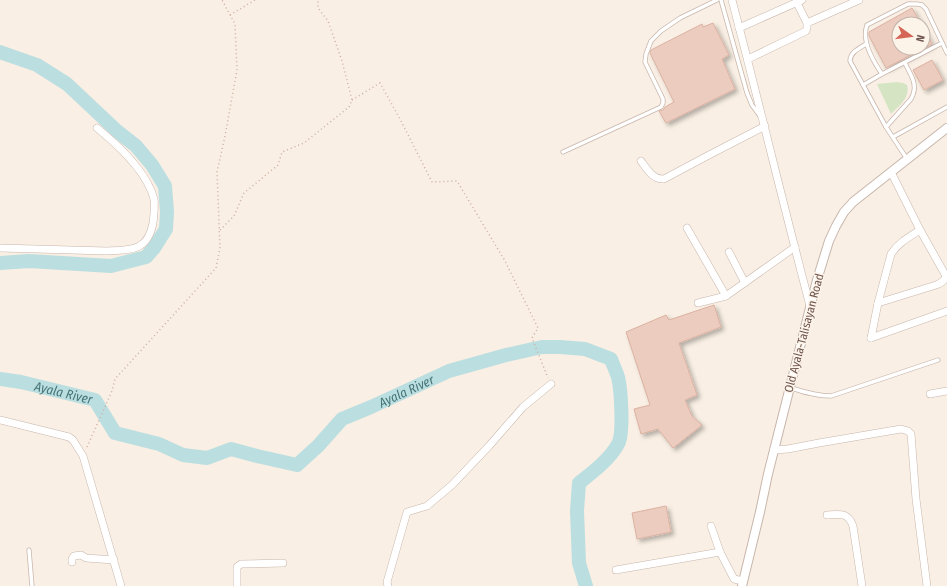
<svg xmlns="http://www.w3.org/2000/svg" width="947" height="586" font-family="'Fira Sans Condensed',sans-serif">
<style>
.green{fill:#d5e5c4}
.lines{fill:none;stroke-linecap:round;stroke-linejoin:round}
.river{stroke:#bbdee0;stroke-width:14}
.building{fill:#ebccbf;stroke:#dcb1a1;filter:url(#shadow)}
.service-casing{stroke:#c8b6ac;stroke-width:5}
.minor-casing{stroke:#c8b6ac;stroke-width:8}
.tertiary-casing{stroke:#c8b6ac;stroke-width:10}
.path{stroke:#cfafa2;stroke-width:1.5;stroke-dasharray:1 3;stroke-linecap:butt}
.service{stroke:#fff;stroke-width:3.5}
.minor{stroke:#fff;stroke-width:7}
.tertiary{stroke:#fff;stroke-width:8}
.labels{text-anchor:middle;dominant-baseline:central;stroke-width:3;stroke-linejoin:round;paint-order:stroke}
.street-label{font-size:12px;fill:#6e554d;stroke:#fcf3e9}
.water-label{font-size:13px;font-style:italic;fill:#467578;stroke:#fcf3e9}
</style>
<defs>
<filter id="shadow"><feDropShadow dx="3" dy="3" stdDeviation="2" flood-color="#0004"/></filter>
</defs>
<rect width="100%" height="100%" fill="#f9efe4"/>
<path class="green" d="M 897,82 L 903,83 L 907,85 C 910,98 900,105 891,114 L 877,84 Z"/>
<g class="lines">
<g class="river">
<polyline points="0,52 37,65 67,84 117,131 136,146 152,165 165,186 167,212 166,229 154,248 146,257 111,266 29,261 0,263"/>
<path id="s1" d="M 0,379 L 21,382 L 95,400 L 115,433 L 159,444 L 183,455 L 207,458 L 231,449 L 257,456 L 297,465 L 318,446 L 342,419 L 371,407 L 449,371 L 506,355 L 542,347 L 560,347 L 585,349 L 611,359 C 613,365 616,371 618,377 C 621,389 624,434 618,444 C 610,459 593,472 579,483 L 577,511 L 579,563 L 586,586"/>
</g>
</g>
<g class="building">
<polygon points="912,8 921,24 899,24 899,48 923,48 923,28 932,44 886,68 869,36 869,32"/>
<polygon points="713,23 729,55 722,59 735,89 666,123 659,111 663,110 665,107 674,102 650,53 651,50 702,24 703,27"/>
<polygon points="932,60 943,80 924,90 913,70"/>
<polygon points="714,305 721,327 679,343 697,395 685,400 692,416 702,425 673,448 658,429 641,434 634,409 650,405 626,332 666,315 669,320"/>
<polygon points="666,506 671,532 637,539 632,513"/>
</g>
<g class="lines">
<g class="service-casing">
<g id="service">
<polyline points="721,0 747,93 752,105 760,116"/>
<path d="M 866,44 C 860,48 850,52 850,61 L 886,127 L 907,159"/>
<polyline points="882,74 942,43"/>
<path d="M 863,85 L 882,74 C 873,61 861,41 867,25 L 908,4 L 917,4 L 922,5 L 926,9 L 947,53"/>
<path d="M 886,127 L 911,99 C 919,85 911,76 905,63"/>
<polyline points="893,137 947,107"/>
<polyline points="563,152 661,107 663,103 663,99 645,62 646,54 651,41 661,31 680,18 717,0"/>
<path d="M 791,388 C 804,392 817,396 831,396 L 938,360"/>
<polyline points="29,550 32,586"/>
</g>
</g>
<g class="minor-casing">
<g id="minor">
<path d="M 732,0 C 759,102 783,204 810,306"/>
<polyline points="807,23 859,0"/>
<polyline points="739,28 802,0"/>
<polyline points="748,59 806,31 807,28 807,23 797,3"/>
<path d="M 641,161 C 647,169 653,180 664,179 L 709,155 L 765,126"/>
<polyline points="687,228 726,296"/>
<path d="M 0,248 L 107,251 C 131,250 148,251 153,223 C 154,215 155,207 154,199 C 147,172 118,145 97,128"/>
<polyline points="729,252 745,283"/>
<polyline points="698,303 726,296 795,247"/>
<path d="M 878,303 L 936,285 C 941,283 945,281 946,276 L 920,230 L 891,172"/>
<path d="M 871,338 L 878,303 L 891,254 C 898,243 909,237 920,230"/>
<polyline points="871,338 947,311"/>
<polyline points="930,394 947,391"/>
<polyline points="0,420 69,437 73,440 83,456 121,586"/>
<polyline points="774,450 788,449 819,443 901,429 908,431 911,434 916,499 927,586"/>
<path d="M 827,515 C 840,514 848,512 853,526 L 862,586"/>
<polyline points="711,526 720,552 734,579 743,581"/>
<polyline points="72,562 72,559 74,556 81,555 86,558 114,560"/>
<polyline points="616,570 720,552"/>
<polyline points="237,586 237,567 241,564 283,563"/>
<polyline points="388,586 387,582 407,512 427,506 452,485 489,446 523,407 551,384"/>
</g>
</g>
<g class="tertiary-casing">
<polyline id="tertiary" points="742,586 760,512 768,474 817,280 829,241 836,226 844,212 853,202 947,128"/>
</g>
<g class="path">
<polyline points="230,15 255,0"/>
<polyline points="352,100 380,83 401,121 432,182 457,181 505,261 538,328 532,338 548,378"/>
<polyline points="220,230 234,216 244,193 278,165 282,152 304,143 349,107 352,100 342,61 328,21 318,8 318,0"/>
<polyline points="87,447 112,391 115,379 216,268 220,248 217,172 225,136 237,70 235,24 222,0"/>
</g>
<use href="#service" class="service"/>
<use href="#minor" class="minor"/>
<use href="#tertiary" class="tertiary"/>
</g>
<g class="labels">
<g class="street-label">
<text transform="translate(804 333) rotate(-75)">Old Ayala-Talisayan Road</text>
</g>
<g class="water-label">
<text stroke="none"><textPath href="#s1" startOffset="460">Ayala River</textPath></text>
<text stroke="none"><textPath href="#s1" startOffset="65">Ayala River</textPath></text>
</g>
</g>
<g transform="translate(911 36) rotate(104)"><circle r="19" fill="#fcf3e9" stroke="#c3b4ab"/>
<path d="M0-3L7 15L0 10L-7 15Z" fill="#d56657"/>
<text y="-6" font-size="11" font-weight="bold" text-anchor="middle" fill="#6e554d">N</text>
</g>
</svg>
